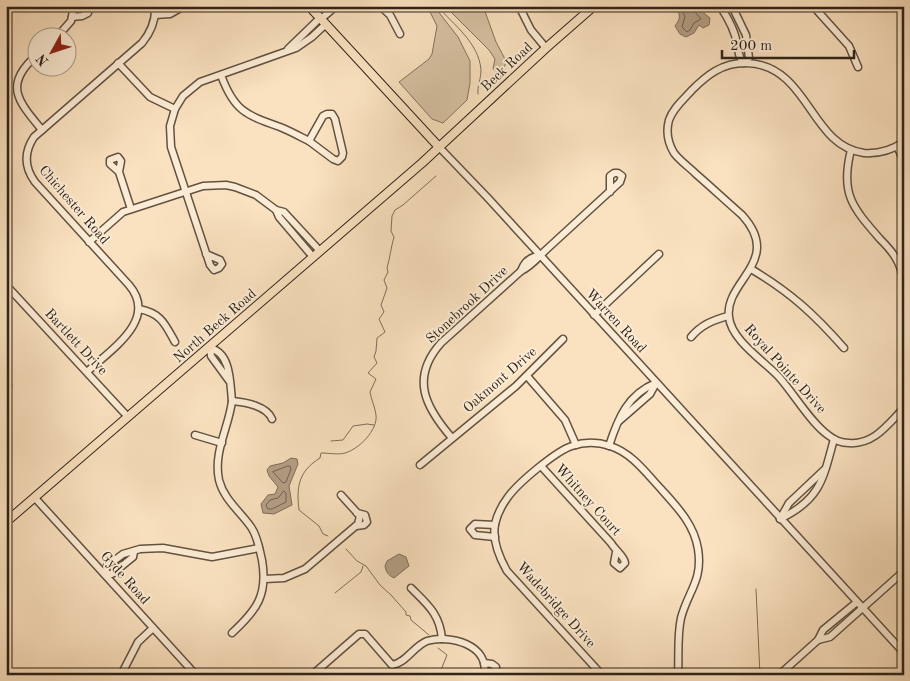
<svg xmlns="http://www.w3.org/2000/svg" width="910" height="681" font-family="'Old Standard TT',serif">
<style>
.green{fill:#d7c1a3;stroke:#82725e}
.water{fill:#b5a087;stroke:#7f6e5b}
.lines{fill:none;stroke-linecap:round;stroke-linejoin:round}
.shore{stroke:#726250;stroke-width:1}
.stream{stroke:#7f6e5b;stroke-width:1}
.minor-casing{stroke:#615242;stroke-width:9}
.major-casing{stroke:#2e2319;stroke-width:10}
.minor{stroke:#fcecd5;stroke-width:6}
.major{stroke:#fae1bf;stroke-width:8}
.labels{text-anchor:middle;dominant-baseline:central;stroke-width:4;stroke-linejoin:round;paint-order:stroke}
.street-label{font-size:14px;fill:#2e2319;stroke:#fcecd5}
</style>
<rect width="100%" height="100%" fill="#fae1bf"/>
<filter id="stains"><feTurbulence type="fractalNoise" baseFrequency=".004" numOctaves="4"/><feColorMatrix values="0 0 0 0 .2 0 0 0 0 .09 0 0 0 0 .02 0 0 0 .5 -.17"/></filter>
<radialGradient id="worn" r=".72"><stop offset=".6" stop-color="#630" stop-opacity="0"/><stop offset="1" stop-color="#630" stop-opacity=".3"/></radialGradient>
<g class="green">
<polygon points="427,6 434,6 458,37 470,61 470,83 467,100 443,123 432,119 399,82 429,59 432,54 437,26"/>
<polygon points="445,6 483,6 496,42 505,59 505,66 498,73 493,69 495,59 489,50"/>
</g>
<g class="water">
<path d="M 674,6 L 695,6 L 710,18 L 709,25 L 703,28 L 699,25 L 694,33 L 686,37 L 680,34 L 675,26 C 681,18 681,14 674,6 Z"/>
<polygon points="291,458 297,459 298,464 289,486 292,505 274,514 263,513 261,504 268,495 275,494 278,487 269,476 267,470 270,466 283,463"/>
<path d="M 399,554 L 406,557 L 409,566 L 394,578 C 388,575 386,572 385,566 L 387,561 Z"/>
</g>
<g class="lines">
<g class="shore">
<polyline points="681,6 685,17 682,27 687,32 690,30 694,23 701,19 694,11 693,6"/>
<polygon points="288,466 290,466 291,469 286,482 283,483 273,472"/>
<polygon points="284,491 286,493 286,502 272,509 268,509 266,505 270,500 278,498"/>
</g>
<g class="stream">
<path d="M 437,6 C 454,25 479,43 481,70 C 481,79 477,86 478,94"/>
<polyline points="331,441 343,440 353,426 367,424 374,425"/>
<path d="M 328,536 L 323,534 L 319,526 L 299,510 C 296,486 299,471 320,458 L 321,453 C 329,453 338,455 345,453 C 359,449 378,430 376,415 C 375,407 371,399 370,392 L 376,379 L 368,373 L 377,363 L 374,357 L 376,351 L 377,338 L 385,332 L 379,319 L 384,312 L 381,305 L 387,288 L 384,280 L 388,272 L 387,268 C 390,258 391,247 394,237 L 391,231 L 392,216 L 395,210 L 403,205 L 436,176"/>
<polyline points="346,549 357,561 366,566 380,585 391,595 406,612 406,615 410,616 411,620 429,635"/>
<polyline points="756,589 760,675"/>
<polyline points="335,593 361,572 363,566"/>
<polyline points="438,648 447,655 439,675"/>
</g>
<g class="minor-casing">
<g id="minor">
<polyline points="380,6 390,15 400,34"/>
<polyline points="519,6 531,30 546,48"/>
<path d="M 720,6 C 728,18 735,30 737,44 C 739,51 738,58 744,63"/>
<polyline points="732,6 746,35 749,58 744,63"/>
<polyline points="813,6 849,46 858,67"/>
<polyline points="155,15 170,14 184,6"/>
<polyline points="72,17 82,16 88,13 88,6"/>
<polyline points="321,19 336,6"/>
<polyline points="56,38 71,21 74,6"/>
<polyline points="288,49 320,18"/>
<path d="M 38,54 C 3,84 17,100 42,130"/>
<polyline points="118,63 150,97 175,109"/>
<path d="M 221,75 C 234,111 246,115 280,127 C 290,131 299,136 309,141"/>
<polygon points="327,114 332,114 335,119 343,153 342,157 338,161 333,159 309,141 323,116"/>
<path d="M 904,142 C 892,150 879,154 864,153 C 824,148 813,103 786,79 C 775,69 760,63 745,63 C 722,63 707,75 692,90 C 684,99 673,108 669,120 C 666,131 668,143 674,153 C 680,161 689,167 696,174 C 711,187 726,201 742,215 C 784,261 724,281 729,317 C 731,340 764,361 779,377 C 794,394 811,423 828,435 C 834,440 841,443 849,443 C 874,445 888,424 904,408"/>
<polyline points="897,146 904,161"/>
<polyline points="439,147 487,197 904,653"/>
<path d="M 851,150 C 840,193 852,207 880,239 C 892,251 900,261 903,278"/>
<polyline points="119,172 121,161 118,157 110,160 110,164 119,172 131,209"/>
<polyline points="276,210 279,217 313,257"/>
<polyline points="89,242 123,212 203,186 226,185 235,187 256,195 276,210 284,212 320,251"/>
<polyline points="206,254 220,260 222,264 219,268 214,270 210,265 171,147 170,126 175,109 183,96 200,82 296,48 312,37 326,24"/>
<path d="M 751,269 C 790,292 814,314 844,348"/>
<path d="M 521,271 C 524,262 530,257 539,256"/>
<polyline points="6,285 128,417"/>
<path d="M 139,309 C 161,313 165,324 175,342"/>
<polyline points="594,315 659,254"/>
<path d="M 691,337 C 701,325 713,320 728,316"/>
<path d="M 87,372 C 110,350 159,320 129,285 L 35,182 C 24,167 24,152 34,137 L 142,43 C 151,32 156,20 155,6"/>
<polyline points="527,376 565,420 576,445"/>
<path d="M 230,382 L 211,356 L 210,348 C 231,353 230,382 232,401 C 229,427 213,452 219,480 C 224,500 240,511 251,527 C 258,537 259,548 262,560 C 268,595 257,610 232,633"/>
<polyline points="6,385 8,386"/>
<path d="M 232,401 C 245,402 267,406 272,419"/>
<polyline points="619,421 650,394 656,383"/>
<polyline points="195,435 222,443"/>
<path d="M 452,438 C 425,407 410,378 441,343 L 521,271 C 532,266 539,256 548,248 L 620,182 L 622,176 L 618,173 L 614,173 L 610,176 L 610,192"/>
<path d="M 609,446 C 618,418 628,394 656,383"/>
<polyline points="420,465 516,386 563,339"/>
<path d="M 541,466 L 611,543 C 615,550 625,557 625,563 L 620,568 L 614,563 L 616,552"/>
<polyline points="35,498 196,675"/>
<path d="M 780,519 C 821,499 823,479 834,439"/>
<polyline points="780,519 789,503 824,470"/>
<polyline points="356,526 364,525 367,522 365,515 357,513"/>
<polyline points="495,537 475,535 470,529 475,524 495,525"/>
<polyline points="134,552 133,557 112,574 105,574 107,566 123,554 140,549 163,548 212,557 259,548"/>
<polyline points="265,579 284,578 305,569 358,524 360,516 341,495"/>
<path d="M 411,588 C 427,604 440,614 442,639"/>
<polyline points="818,640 830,637 904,571"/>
<polyline points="484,663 492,664 496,667 496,675"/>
<polyline points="121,675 138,642 153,628"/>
<path d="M 312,675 L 359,634 L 365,634 L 392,665 C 406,663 414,646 427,641 C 450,634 490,645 484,675"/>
<path d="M 602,675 L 507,571 C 499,557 492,541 495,524 C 497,515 502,505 508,497 C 518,483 556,451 572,446 C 584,442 598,442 610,446 C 632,453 646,473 661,489 C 677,507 694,524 698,549 C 703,581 688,591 681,618 C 677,636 679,656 678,675"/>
<polyline points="779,675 818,640 823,630 857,602"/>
</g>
</g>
<g class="major-casing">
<g id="major">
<polyline points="309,6 439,147"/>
<polyline points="6,522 422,163 546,48 594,6"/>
</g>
</g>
<use href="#minor" class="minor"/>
<use href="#major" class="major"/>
</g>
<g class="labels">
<g class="street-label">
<text transform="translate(507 67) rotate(-43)">Beck Road</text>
<text transform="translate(74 205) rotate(49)">Chichester Road</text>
<text transform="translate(467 305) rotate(-43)">Stonebrook Drive</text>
<text transform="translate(616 321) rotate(47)">Warren Road</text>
<text transform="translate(215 326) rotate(-41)">North Beck Road</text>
<text transform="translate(76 342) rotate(47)">Bartlett Drive</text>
<text transform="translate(785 369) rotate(48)">Royal Pointe Drive</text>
<text transform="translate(500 380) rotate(-41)">Oakmont Drive</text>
<text transform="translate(588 500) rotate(48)">Whitney Court</text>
<text transform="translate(125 578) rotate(48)">Gyde Road</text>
<text transform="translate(556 605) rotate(48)">Wadebridge Drive</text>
</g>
</g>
<rect width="910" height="681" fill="none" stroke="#fae1bf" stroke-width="25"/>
<rect x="8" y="8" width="895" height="666" fill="none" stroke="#2e2319" stroke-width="2.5"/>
<rect x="12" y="12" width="885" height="656" fill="none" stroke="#2e2319"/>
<g transform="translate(52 52) rotate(230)"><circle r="24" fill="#fcecd5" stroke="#aa9c8a"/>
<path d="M0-4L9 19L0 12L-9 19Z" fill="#8f2418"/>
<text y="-8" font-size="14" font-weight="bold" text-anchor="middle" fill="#2e2319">N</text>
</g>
<path d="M722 50v8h132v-8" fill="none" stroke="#2e2319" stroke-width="2.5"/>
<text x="730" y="50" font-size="15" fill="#2e2319" stroke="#fcecd5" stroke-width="4" paint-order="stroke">200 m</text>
<rect width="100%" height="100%" filter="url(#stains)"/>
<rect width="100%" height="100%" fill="url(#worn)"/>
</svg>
